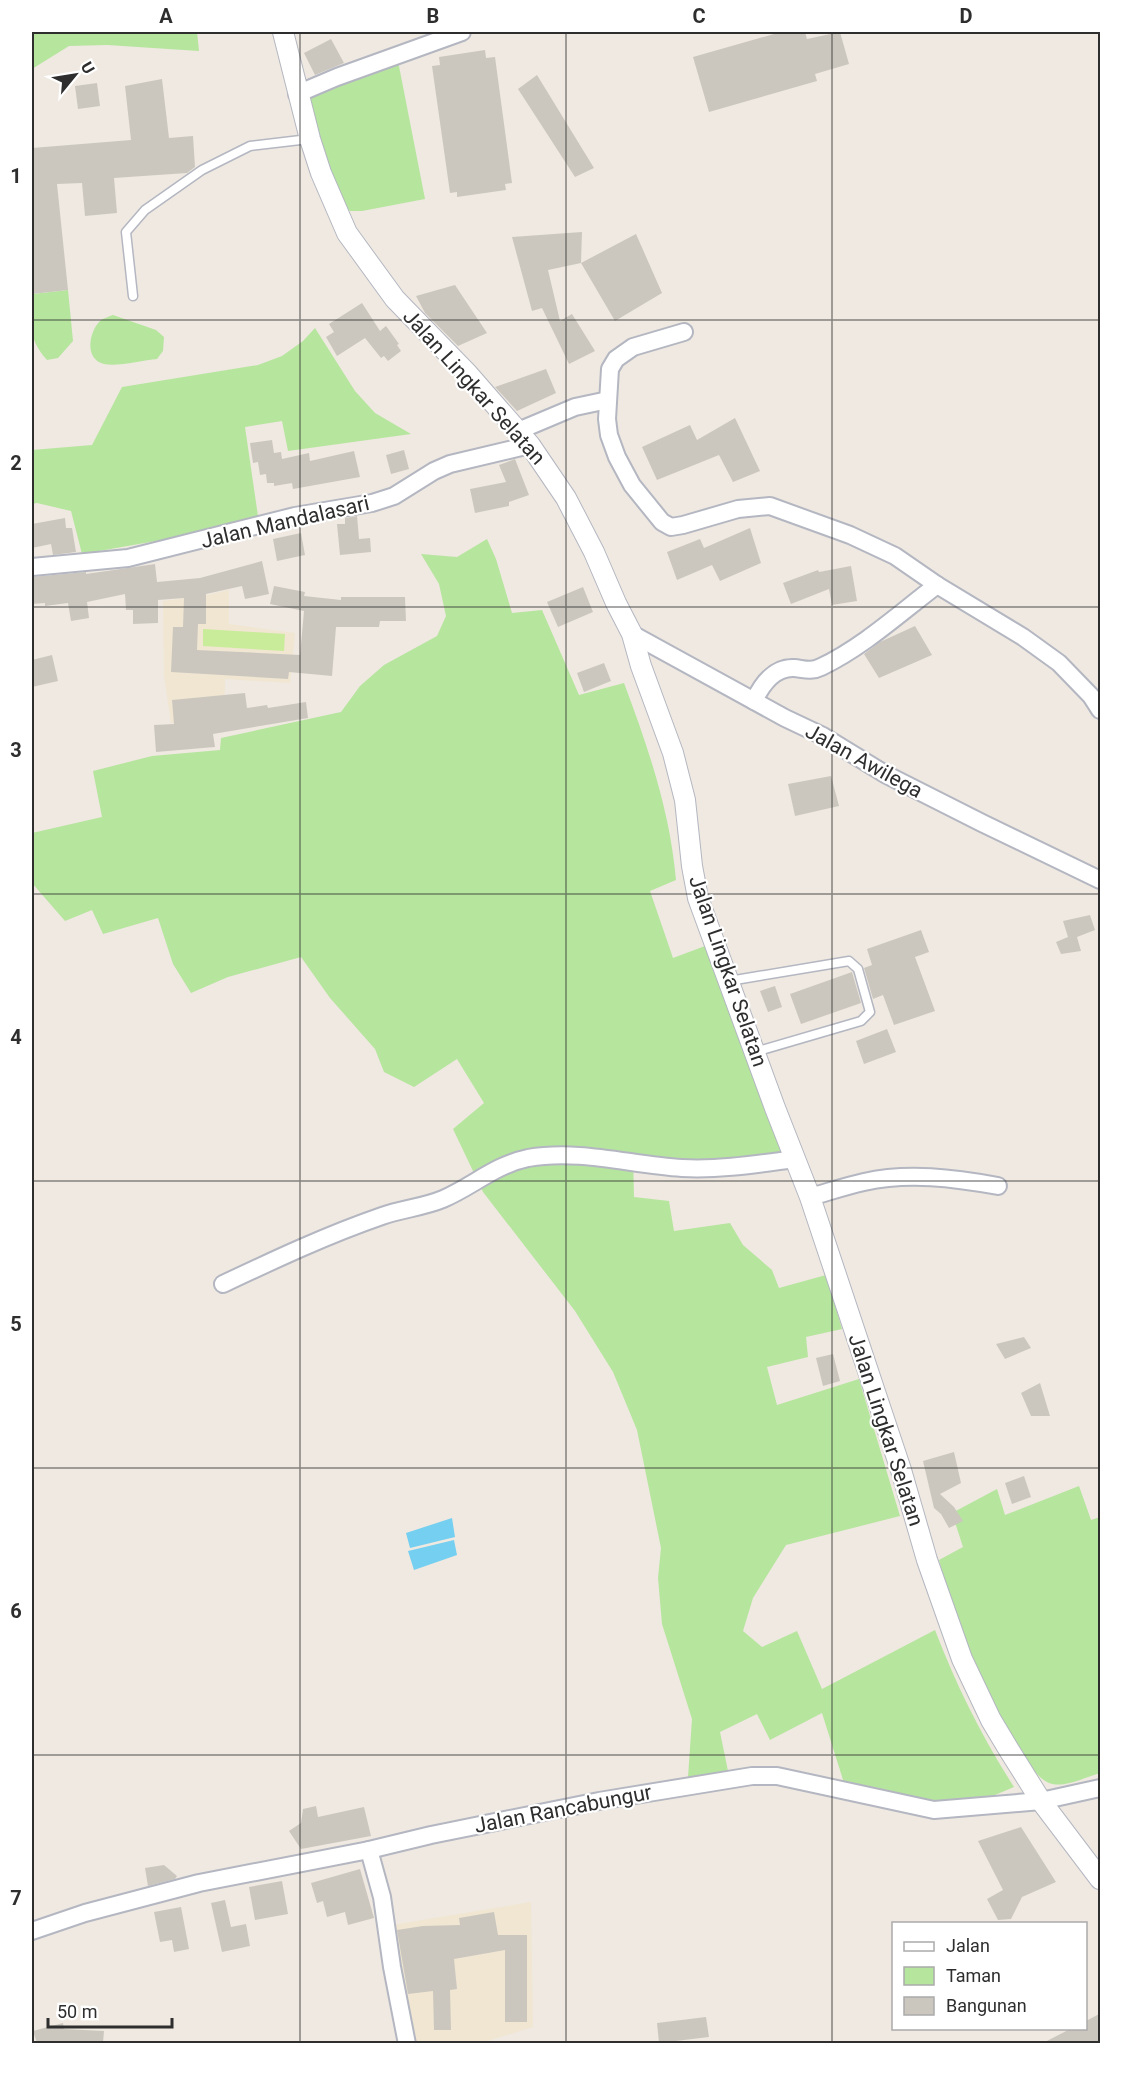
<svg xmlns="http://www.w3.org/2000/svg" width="1132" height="2075" font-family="Roboto,sans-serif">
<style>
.education{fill:#f0e6d1}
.green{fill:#b6e59e}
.pitch{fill:#c9ec9a}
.water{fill:#75cff0}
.building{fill:#cbc7bf}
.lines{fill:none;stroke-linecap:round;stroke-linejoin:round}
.service-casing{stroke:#b4b7c1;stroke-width:11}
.minor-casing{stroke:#b4b7c1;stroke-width:20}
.tertiary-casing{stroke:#b4b7c1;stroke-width:22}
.service{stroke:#fff;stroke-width:8}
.minor{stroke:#fff;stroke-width:16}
.tertiary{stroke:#fff;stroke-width:20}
.grid{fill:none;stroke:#2e2e2e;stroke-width:1.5;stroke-opacity:0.55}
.labels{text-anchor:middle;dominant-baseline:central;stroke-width:4.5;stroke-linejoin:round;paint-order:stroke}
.street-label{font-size:21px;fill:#2e2e2e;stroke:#fff}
.neatline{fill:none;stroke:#2e2e2e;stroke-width:2}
.grid-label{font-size:20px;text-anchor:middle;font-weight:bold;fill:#2e2e2e}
</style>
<rect width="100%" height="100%" fill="#efe9e1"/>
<g class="education">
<polygon points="229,590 229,624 295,633 290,683 225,679 224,718 171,723 164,676 163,601 203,596"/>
<polygon points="531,1902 533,2027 481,2043 413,2043 392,1925"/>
</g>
<g class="green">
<polygon points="32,32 197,32 199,51 107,45 69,46 32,69"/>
<polygon points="398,61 425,199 362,211 350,211 339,202 304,99 310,97 313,93"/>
<path d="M 68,290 L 73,341 L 58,358 L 47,360 C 26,336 32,324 32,294 Z"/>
<path d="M 113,315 L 156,330 L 164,337 L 163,351 L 157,359 C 143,360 117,367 104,364 C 84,359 89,332 100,321 C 104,318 108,317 113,315 Z"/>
<polygon points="315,328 355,391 375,413 411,434 288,451 282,421 245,427 259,523 82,554 71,511 37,503 32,504 32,450 92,445 122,387 258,365 282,356 303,341"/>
<path d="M 487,539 L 496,559 L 512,613 L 542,610 L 579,695 L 624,683 C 648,747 670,811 676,880 L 650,891 L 673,958 L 705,946 L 784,1155 L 677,1161 L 633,1157 L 634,1197 L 669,1201 L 674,1231 L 730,1223 L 743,1245 L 772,1270 L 779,1288 L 826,1275 L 842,1329 L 806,1337 L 808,1357 L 767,1367 L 777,1405 L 859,1379 L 900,1516 L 786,1545 L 753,1598 L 743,1631 L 762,1647 L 797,1631 L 822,1689 L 935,1630 C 956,1685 982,1737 1014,1787 L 983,1800 L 930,1805 L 844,1783 L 822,1713 L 770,1740 L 757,1714 L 720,1732 L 728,1771 L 688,1777 L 692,1719 L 662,1624 L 658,1578 L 661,1548 L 637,1430 L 613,1372 L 575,1311 L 483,1192 L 453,1129 L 484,1103 L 457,1059 L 414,1087 L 384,1072 L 375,1049 L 330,998 L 301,957 L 228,977 L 191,993 L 173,964 L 158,918 L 103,934 L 92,910 L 65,921 L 32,883 L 32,833 L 102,817 L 93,771 L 152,756 L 220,750 L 221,738 L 341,712 L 360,686 L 384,665 L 437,636 L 446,616 L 439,584 L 421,554 L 457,557 Z"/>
<path d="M 1079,1486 L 1091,1520 L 1100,1517 L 1100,1773 C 1085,1777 1062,1790 1047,1782 C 1020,1770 966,1645 955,1613 C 949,1596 944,1578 939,1560 L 963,1547 L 952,1513 L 997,1489 L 1005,1515 Z"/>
</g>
<polygon class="pitch" points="203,629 285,634 284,651 203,646"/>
<g class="water">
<polygon points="452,1518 455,1537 410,1548 406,1533"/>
<polygon points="454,1540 457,1555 414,1570 408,1551"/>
</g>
<g class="building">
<polygon points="781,32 805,32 807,39 840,32 849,64 815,74 817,81 709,112 693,57"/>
<polygon points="331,39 344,63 315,75 304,53"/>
<polygon points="485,50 486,58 495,57 512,183 505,184 506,190 457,197 457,192 450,193 432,66 440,65 439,57"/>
<polygon points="537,75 594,168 575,177 518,89"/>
<polygon points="162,79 169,138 193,136 195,167 187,173 114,178 117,213 85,216 82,183 57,184 68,290 32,294 32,148 131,140 125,86"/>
<polygon points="97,83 100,106 78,109 75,86"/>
<polygon points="582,232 581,263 548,270 560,321 572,314 595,351 569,364 542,308 532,311 512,237"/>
<polygon points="636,234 662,293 615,321 581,263"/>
<polygon points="455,285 487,333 458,346 425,313 416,296"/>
<polygon points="362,303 380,331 386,326 399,344 397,345 401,351 388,361 384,356 381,358 365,338 337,356 326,337 334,332 329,324"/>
<polygon points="546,369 556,393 517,411 495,387"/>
<polygon points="735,418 760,471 733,482 719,455 657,480 642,447 690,425 697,440"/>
<polygon points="272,440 274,453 281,452 282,459 309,453 310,461 354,451 360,477 293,489 292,483 274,486 274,483 267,483 266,474 260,475 258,462 253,463 250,443"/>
<polygon points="404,450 409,469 391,474 386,455"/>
<polygon points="515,459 529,495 509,502 509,506 475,513 470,489 506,482 499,465"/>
<polygon points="357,516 359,539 370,538 371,552 340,555 337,524 345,524 345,518"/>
<polygon points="65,518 66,528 72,528 76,552 53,555 51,544 32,548 32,524"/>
<polygon points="750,528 761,563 720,581 712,565 677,580 667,552 700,539 704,548"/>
<polygon points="301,533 305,555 277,561 273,539"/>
<polygon points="262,561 269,594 245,599 242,586 206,594 206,624 198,624 197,650 300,655 304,611 270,604 274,586 305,592 304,596 341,600 341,597 405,597 406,621 380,621 379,627 336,627 332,676 289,672 288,679 171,672 173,627 183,627 184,598 158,600 158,623 133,624 133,610 126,610 125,594 87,602 89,618 71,621 68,603 45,606 45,603 32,604 32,577 86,572 86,574 155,564 157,582 200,578"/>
<polygon points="851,566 857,601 832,605 829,589 791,604 783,583 818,570 819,572"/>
<polygon points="583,587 593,612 558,627 547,602"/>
<polygon points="915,626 932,655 879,678 864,654 880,642"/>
<polygon points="52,655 58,681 32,687 32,660"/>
<polygon points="604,663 611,681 584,692 577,673"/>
<polygon points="245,693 247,708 267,705 268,708 306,702 308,718 213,734 215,747 156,752 154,725 174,724 172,700"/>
<polygon points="831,776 839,806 795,816 788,784"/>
<polygon points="1090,915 1095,930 1077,937 1081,951 1061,954 1056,942 1068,937 1063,921"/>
<polygon points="921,930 929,952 915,957 935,1011 894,1025 883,995 873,999 864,968 872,965 867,949"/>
<polygon points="852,972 861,1003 801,1024 790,994"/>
<polygon points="775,986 782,1007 768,1012 760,991"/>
<polygon points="887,1029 896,1052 864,1064 856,1041"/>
<polygon points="1024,1337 1031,1348 1005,1359 996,1344"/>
<polygon points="833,1354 840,1381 823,1386 816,1358"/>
<polygon points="1040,1383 1050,1416 1031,1416 1021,1393"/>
<polygon points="954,1452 961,1483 940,1494 954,1507 963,1521 949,1528 941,1514 934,1508 923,1461"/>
<polygon points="1024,1476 1031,1497 1012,1504 1005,1483"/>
<polygon points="316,1806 318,1817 364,1807 371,1836 301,1849 289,1831 301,1823 303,1809"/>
<polygon points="1021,1827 1056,1882 1022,1897 1011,1919 998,1920 987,1899 1003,1890 978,1841"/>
<polygon points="164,1865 177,1876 175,1879 148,1886 145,1868"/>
<polygon points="360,1869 374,1918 348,1925 345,1912 327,1917 323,1901 317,1903 311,1883"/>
<polygon points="282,1881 288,1914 255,1920 249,1887"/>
<polygon points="225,1900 231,1927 246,1924 250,1946 222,1952 211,1903"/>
<polygon points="181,1907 189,1949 174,1952 172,1940 160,1942 154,1912"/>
<polygon points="494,1912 498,1935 527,1935 527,2022 505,2022 505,1950 454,1959 457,1989 450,1990 451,2030 434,2030 433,1991 408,1994 397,1930 423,1926 460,1925 459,1918"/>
<polygon points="1101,2013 1101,2041 1096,2043 1043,2043 1072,2028 1086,2028 1086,2021"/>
<polygon points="706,2017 709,2037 659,2043 657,2023"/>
<polygon points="63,2023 64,2029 104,2031 103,2043 37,2043 33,2031"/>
</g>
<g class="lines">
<g class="service-casing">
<g id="service">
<polyline points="133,296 126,232 145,210 202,170 250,146 309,139"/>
<polyline points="729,981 849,961 858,969 870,1012 861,1021 755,1052"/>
</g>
</g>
<g class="minor-casing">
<g id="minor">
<polyline points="297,94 337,77 462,32"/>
<polyline points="684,332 633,347 616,359 610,369 607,419 609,435 617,457 632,485 662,522 671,527 683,525 738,509 770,506 850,535 895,556 937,585 1023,637 1059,663 1091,696 1100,710"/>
<polyline points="518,431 575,407 608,400"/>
<polyline points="32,567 128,558 295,516 372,503 394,496 434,471 450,464 530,445"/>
<polyline points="632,634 785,718 823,736 885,774 982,823 1100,880"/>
<path d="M 754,701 C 762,684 774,667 794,668 C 804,669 811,672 821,667 C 863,647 900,613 937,585"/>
<path d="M 810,1197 C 828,1192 846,1186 864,1182 C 908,1172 954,1178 998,1186"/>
<path d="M 223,1284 C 276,1259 327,1235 382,1216 C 402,1209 424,1207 443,1199 C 473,1186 495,1165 528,1158 C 580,1149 631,1165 682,1168 C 720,1170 757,1164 795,1159"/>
<polyline points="369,1850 382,1897 392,1967 407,2044"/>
<polyline points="32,1931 85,1913 199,1883 369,1850 431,1835 599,1801 752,1776 777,1776 934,1810 1041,1801 1100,1788"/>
</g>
</g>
<g class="tertiary-casing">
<polyline id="tertiary" points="283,32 310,139 321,173 347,233 395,299 468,374 530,445 566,498 594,552 616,603 632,634 641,666 673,753 685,800 692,866 698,898 775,1108 810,1197 901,1470 927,1560 962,1659 991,1720 1009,1750 1041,1801 1100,1879"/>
</g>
<use href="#service" class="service"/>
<use href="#minor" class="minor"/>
<use href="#tertiary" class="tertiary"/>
</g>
<path class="grid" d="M 300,32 L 300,2044M 566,32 L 566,2044M 832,32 L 832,2044M 32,320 L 1100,320M 32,607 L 1100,607M 32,894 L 1100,894M 32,1181 L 1100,1181M 32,1468 L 1100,1468M 32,1755 L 1100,1755"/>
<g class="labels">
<g class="street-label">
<text transform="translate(474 387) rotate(48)">Jalan Lingkar Selatan</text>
<text transform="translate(285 522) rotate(-13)">Jalan Mandalasari</text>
<text transform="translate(864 761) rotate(29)">Jalan Awilega</text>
<text transform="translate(728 971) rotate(71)">Jalan Lingkar Selatan</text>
<text transform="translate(886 1430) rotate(72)">Jalan Lingkar Selatan</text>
<text transform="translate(563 1809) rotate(-11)">Jalan Rancabungur</text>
</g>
</g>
<rect width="1132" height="2075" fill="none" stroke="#ffffff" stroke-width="66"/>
<rect x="892" y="1922" width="195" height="108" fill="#ffffff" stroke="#ababab" stroke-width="1.5"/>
<rect x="904" y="1942" width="30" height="9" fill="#ffffff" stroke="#ababab" stroke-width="1.5"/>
<text x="946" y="1952" font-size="18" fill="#2e2e2e">Jalan</text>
<rect x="904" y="1967" width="30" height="18" fill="#b6e59e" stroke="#ababab" stroke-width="1.5"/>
<text x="946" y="1982" font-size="18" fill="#2e2e2e">Taman</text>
<rect x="904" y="1997" width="30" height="18" fill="#cbc7bf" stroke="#ababab" stroke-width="1.5"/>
<text x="946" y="2012" font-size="18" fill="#2e2e2e">Bangunan</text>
<g transform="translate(75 75) rotate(60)" stroke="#ffffff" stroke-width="4.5" paint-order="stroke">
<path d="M0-4.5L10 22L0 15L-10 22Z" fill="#2e2e2e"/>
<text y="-9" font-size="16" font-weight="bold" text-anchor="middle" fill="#2e2e2e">U</text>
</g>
<path d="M48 2018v9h124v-9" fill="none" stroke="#2e2e2e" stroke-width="3"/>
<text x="57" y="2018" font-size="18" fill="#2e2e2e" stroke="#ffffff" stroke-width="4.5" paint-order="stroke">50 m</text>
<rect x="33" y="33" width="1066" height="2009" class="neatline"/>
<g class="grid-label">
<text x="166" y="23">A</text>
<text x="433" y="23">B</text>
<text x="699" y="23">C</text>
<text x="966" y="23">D</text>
<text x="16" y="183">1</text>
<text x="16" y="470">2</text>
<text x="16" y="757">3</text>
<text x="16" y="1044">4</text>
<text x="16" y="1331">5</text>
<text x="16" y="1618">6</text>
<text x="16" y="1905">7</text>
</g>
</svg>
